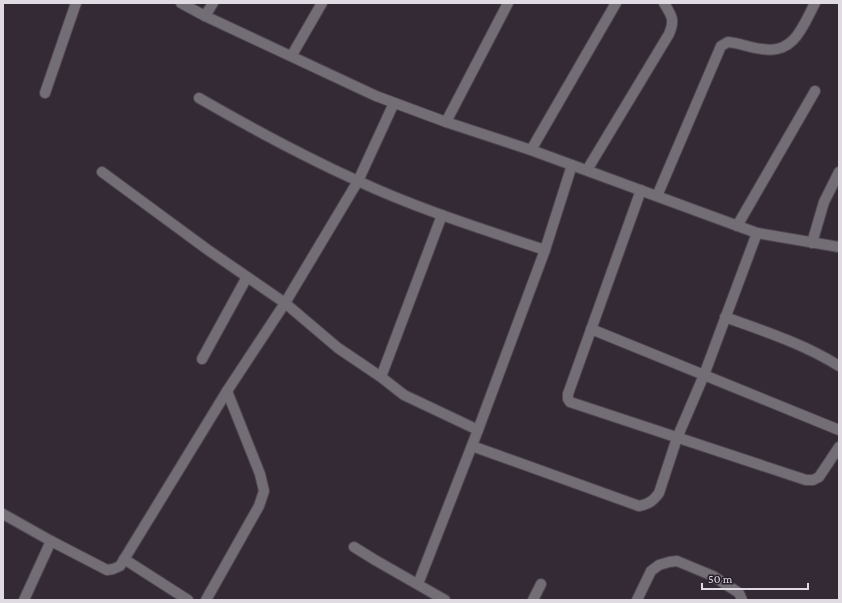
<svg xmlns="http://www.w3.org/2000/svg" width="842" height="603" font-family="'Crimson Pro',serif">
<style>
.lines{fill:none;stroke-linecap:round;stroke-linejoin:round}
.minor-casing{stroke:#4f4652;stroke-width:12}
.minor{stroke:#736e75;stroke-width:10}
</style>
<rect width="100%" height="100%" fill="#332a36"/>
<g class="lines">
<g class="minor-casing">
<g id="minor">
<polyline points="181,3 205,16 376,96 446,122 531,150 757,233 839,247"/>
<polyline points="205,16 213,3"/>
<polyline points="292,55 322,3"/>
<polyline points="45,93 76,3"/>
<path d="M 199,98 C 251,128 303,156 358,181 C 418,209 482,229 545,250"/>
<polyline points="446,122 508,3"/>
<polyline points="531,150 616,3"/>
<path d="M 587,170 L 669,34 C 675,20 672,16 664,3"/>
<polyline points="102,172 208,250 285,303 338,348 381,377 404,395 478,430"/>
<polyline points="641,190 568,394 568,399 570,402 806,480 813,480 819,477 839,447"/>
<path d="M 657,196 L 721,46 L 728,42 C 740,43 750,48 762,49 C 794,55 803,26 815,3"/>
<polyline points="737,226 815,91"/>
<polyline points="812,243 824,202 839,172"/>
<path d="M 725,317 C 764,331 804,344 839,366"/>
<polyline points="591,329 839,430"/>
<polyline points="202,359 247,277"/>
<polyline points="381,377 442,215"/>
<path d="M 472,446 L 639,506 C 649,504 653,501 659,493 L 677,438 L 704,375 L 757,233"/>
<polyline points="3,514 51,541"/>
<polyline points="354,547 375,560 445,600"/>
<polyline points="124,559 188,600"/>
<polyline points="418,584 478,430 545,250 572,165"/>
<polyline points="24,600 51,541 107,570 113,569 120,566 227,391 285,303 358,181 394,103"/>
<polyline points="206,600 259,506 264,491 260,474 227,391"/>
<polyline points="533,600 541,584"/>
<polyline points="637,600 651,571 659,565 669,562 677,561 713,576 739,593 742,600"/>
</g>
</g>
<use href="#minor" class="minor"/>
</g>
<rect width="842" height="603" fill="none" stroke="#e0dae2" stroke-width="8"/>
<path d="M702 583v6h106v-6" fill="none" stroke="#e0dae2" stroke-width="2"/>
<text x="708" y="583" font-size="12" fill="#e0dae2" stroke="#29202c" stroke-width="3" paint-order="stroke">50 m</text>
</svg>
